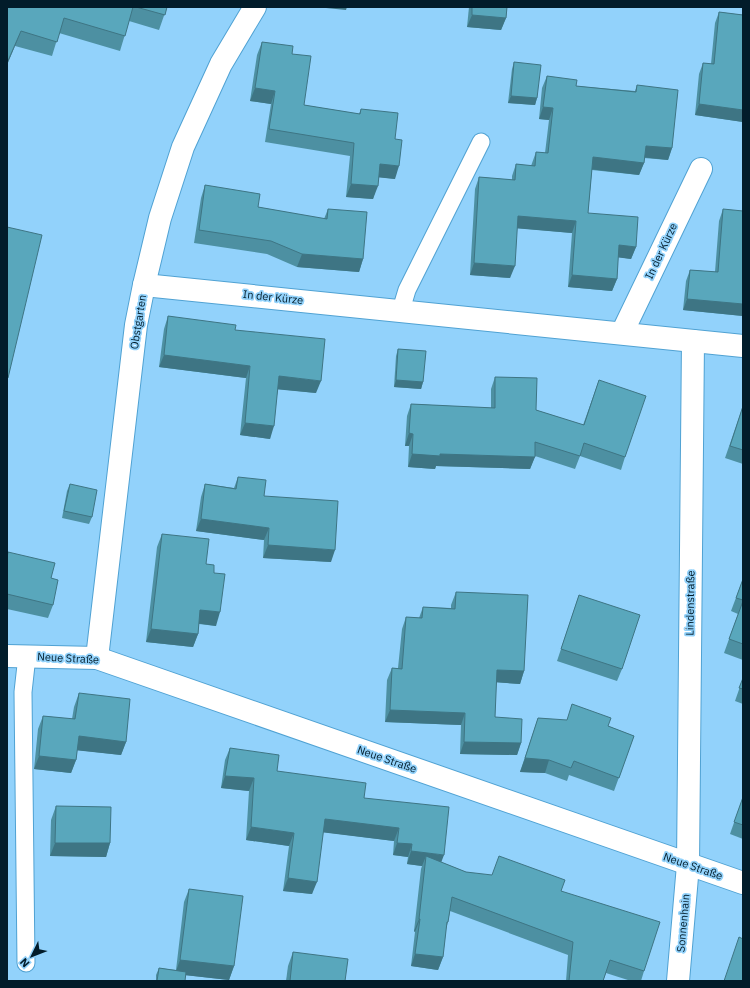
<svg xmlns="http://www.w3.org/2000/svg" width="750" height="988" font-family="'IBM Plex Sans',sans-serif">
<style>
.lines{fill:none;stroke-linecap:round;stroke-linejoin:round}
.lane-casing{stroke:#50a2d3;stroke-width:19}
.street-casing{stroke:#50a2d3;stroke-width:24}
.lane{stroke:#fff;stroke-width:17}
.street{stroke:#fff;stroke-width:22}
.wall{fill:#4d90a2}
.shaded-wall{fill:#3e7584}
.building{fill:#59a7bc;stroke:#3e7584}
.labels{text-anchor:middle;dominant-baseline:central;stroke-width:3.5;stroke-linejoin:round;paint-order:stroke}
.street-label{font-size:11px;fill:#021c2a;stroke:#92d2fb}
</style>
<rect width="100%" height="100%" fill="#92d2fb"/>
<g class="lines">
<g class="lane-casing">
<g id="lane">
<polyline points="401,310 407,290 481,142"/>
<polyline points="26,963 23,692 27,656"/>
</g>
</g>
<g class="street-casing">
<g id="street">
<polyline points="144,285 743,346"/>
<polyline points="622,333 701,169"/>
<polyline points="7,656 97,658 743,883"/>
<polyline points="97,658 136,325 144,285 160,218 183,147 221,64 255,7"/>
<polyline points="678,981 688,865 693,341"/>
</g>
</g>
<use href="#lane" class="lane"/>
<use href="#street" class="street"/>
</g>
<g class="wall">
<polygon points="7,7 167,7 159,30 129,21 120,51 59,33 52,56 15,46"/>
<polygon points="469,7 507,7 506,18 501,30 467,27"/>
<polygon points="719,12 743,15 743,122 695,115 699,74 703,63 711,64 715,23"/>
<polygon points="262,42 292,54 304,105 359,114 361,109 395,139 395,179 379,177 373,199 346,197 350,156 265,142 271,104 250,101 257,55"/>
<polygon points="514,62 537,98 535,105 508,103 512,69"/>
<polygon points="547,76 576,86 635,91 637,85 672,148 668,160 644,158 644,163 639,175 592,170 588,213 636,247 631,259 618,257 617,279 612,291 568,287 572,233 517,228 510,278 470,275 475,189 479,177 512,180 512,176 516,164 531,166 536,152 545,153 549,120 539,119 542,88"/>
<polygon points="205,185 258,207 324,219 328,209 363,259 359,272 297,267 267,254 194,243 201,198"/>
<polygon points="723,209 743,316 683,310 686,281 690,270 715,272 719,221"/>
<polygon points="168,316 235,330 316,393 278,389 270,439 240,435 246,378 159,367 164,329"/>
<polygon points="398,349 423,382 421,389 394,387 396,356"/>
<polygon points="495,377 536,410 583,425 599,380 625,457 621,470 580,456 575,469 535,456 530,469 436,466 435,469 408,467 409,446 405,446 407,416 411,404 491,408 491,389"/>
<polygon points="743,406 743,464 725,458"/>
<polygon points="238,477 264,496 331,562 263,558 264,540 196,531 201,497 205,484 234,488"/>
<polygon points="70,484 92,517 89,524 62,518 67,491"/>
<polygon points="162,534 206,564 214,573 216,626 199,624 198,634 193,647 146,642 157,547"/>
<polygon points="8,552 51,578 53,605 48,618 7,609 7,555"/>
<polygon points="743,579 743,660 724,653 738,614 731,611"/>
<polygon points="456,592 524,671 520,684 496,682 495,717 521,743 517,755 460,754 461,725 385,722 387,680 392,668 398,668 402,629 406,617 419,618 423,607 451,608 451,605"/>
<polygon points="579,595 622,669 617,681 557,661"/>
<polygon points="743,678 743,704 735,701"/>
<polygon points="79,693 126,742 121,755 77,750 76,760 71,773 34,769 38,729 43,716 72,719 74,707"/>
<polygon points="538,718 608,726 634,736 614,791 569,775 567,781 545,773 520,772"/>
<polygon points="230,748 277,771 364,798 441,862 466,872 561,891 644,971 641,981 631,981 606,973 603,981 566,981 568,955 450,911 448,922 446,929 443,957 438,970 411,966 415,932 414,931 421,869 422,866 407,864 408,857 393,855 394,841 323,832 312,894 283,891 289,846 246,840 249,791 221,788 225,760"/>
<polygon points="743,797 743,839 730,834"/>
<polygon points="56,806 110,843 106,857 50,856 51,820"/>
<polygon points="189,889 234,966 229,980 185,975 185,981 156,981 156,975 159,968 176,970 184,902"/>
<polygon points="293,952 345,981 286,981 288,966"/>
</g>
<g class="shaded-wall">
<polygon points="316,7 347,7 346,10"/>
<polygon points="472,15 506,18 501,30 467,27"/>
<polygon points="21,31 15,46 7,65 7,63"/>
<polygon points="255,88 275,91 271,104 250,101"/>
<polygon points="511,96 537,98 535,105 508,103"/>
<polygon points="699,104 743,110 743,122 695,115"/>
<polygon points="543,107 553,108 549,120 539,119"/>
<polygon points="646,146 672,148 668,160 641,157"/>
<polygon points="593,157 644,163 639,175 589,169"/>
<polygon points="380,164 399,166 395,179 375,177"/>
<polygon points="351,184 378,186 373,199 346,197"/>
<polygon points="518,216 576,221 572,233 513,228"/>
<polygon points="619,245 636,247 631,259 615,257"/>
<polygon points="302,254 363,259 359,272 297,267"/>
<polygon points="474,263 515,266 510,278 470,275"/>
<polygon points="572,275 617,279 612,291 568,287"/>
<polygon points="687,299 743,304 743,316 683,310"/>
<polygon points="164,355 250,366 246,378 159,367"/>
<polygon points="279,376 321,381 316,393 274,389"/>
<polygon points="396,380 423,382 421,389 394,387"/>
<polygon points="245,423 274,426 270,439 240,435"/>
<polygon points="409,433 413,434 409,446 405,446"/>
<polygon points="412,454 440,454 535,457 530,469 436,466 435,469 408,467"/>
<polygon points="201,519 269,528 264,540 196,531"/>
<polygon points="268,545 335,550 331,562 263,558"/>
<polygon points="200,610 220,612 216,626 195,623"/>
<polygon points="151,629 198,634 193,647 146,642"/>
<polygon points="497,670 524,671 520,684 492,682"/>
<polygon points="390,710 465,713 461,725 385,722"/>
<polygon points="79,736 126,742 121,755 74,750"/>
<polygon points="464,742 521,743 517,755 460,754"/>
<polygon points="39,756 76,760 71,773 34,769"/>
<polygon points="525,758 549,760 545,773 520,772"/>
<polygon points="225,776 254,778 249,791 221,788"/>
<polygon points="325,819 399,828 394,841 320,832"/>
<polygon points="251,827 294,833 289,846 246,840"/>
<polygon points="55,843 110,843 106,857 50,856"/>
<polygon points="397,843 412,844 408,857 393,855"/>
<polygon points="411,851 444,855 439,868 426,856 422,866 407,864"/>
<polygon points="288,878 317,882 312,894 283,891"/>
<polygon points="419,919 420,919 415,932 414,931"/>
<polygon points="415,954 443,957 438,970 411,966"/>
<polygon points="180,960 234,966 229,980 175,974"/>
</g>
<g class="building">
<polygon points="7,7 133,7 125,36 64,18 57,42 21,31 7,63"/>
<polygon points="136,7 167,7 165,15"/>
<polygon points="472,7 507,7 506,18 472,15"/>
<polygon points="719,12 743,15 743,110 699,104 703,63 714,64"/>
<polygon points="262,42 293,46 292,54 311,56 304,105 360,114 361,109 398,113 395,139 402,140 399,166 380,164 378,186 351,184 354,143 269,129 275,91 255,88"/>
<polygon points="514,62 541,65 537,98 511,96"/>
<polygon points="547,76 577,80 576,86 636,92 637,85 678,90 672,148 646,146 644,163 593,157 588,213 638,217 636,247 619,245 617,279 572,275 576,221 518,216 515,266 474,263 479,177 515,180 516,164 535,166 536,152 548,153 553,108 543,107"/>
<polygon points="205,185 260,194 258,207 327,219 328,209 367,212 363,259 302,254 271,241 199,230"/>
<polygon points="723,209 743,211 743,304 687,299 690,270 718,272"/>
<polygon points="7,227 42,235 8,378 7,377"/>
<polygon points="168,316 236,325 235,330 325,339 321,381 279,376 274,426 245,423 250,366 164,355"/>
<polygon points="398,349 426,351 423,382 396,380"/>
<polygon points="495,377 537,378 536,410 584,425 599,380 646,396 625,457 584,443 580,456 535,442 535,457 440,454 440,456 412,454 413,434 409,433 411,404 495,408"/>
<polygon points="743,406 743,450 730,446"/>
<polygon points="238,477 266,480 264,496 338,501 335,550 268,545 269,528 201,519 205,484 236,489"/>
<polygon points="70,484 97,490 92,517 64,511"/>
<polygon points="162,534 209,539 206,564 214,565 214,573 225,574 220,612 200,610 198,634 151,629"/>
<polygon points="8,552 55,563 51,578 58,580 53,605 7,594 7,558"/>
<polygon points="743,579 743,600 736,598"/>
<polygon points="456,592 528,595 524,671 497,670 495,717 522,719 521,743 464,742 465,713 390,710 392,668 402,669 406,617 422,618 423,607 455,609"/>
<polygon points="579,595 640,615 622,669 561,649"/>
<polygon points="743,601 743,644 729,639"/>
<polygon points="743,678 743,689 739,688"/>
<polygon points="79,693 130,699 126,742 79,736 76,760 39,756 43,716 75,719"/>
<polygon points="572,704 611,718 608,726 634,736 619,778 574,761 571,768 549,760 525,758 538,718 567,720"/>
<polygon points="230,748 279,755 277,771 366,783 364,798 449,807 444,855 411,851 412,844 397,843 399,828 325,819 317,882 288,878 294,833 251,827 254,778 225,776"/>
<polygon points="743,797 743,825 734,822"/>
<polygon points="56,806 111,807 110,843 55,843"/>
<polygon points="426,856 466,872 492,875 499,856 565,880 561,891 660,922 644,971 610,960 603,981 569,981 573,942 452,897 448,922 447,922 443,957 415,954 420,919 419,919"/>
<polygon points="189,889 243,896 234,966 180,960"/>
<polygon points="739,937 743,939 743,981 724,981"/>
<polygon points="293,952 348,959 345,981 290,981"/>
<polygon points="159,968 186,972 185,981 157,981"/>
</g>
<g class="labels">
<g class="street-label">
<text transform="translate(661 251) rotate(-65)">In der Kürze</text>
<text transform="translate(273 297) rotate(6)">In der Kürze</text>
<text transform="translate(138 322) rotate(-81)">Obstgarten</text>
<text transform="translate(690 603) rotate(-89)">Lindenstraße</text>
<text transform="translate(68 658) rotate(3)">Neue Straße</text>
<text transform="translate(387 759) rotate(19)">Neue Straße</text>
<text transform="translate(693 866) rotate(19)">Neue Straße</text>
<text transform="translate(683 923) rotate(-85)">Sonnenhain</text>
</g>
</g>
<rect width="750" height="988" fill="none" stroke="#021c2a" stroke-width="16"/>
<g transform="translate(32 956) rotate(227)" stroke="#92d2fb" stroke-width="3" paint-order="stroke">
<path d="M0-3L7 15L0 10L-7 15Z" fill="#021c2a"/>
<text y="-6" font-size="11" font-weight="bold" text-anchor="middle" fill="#021c2a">N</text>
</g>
</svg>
